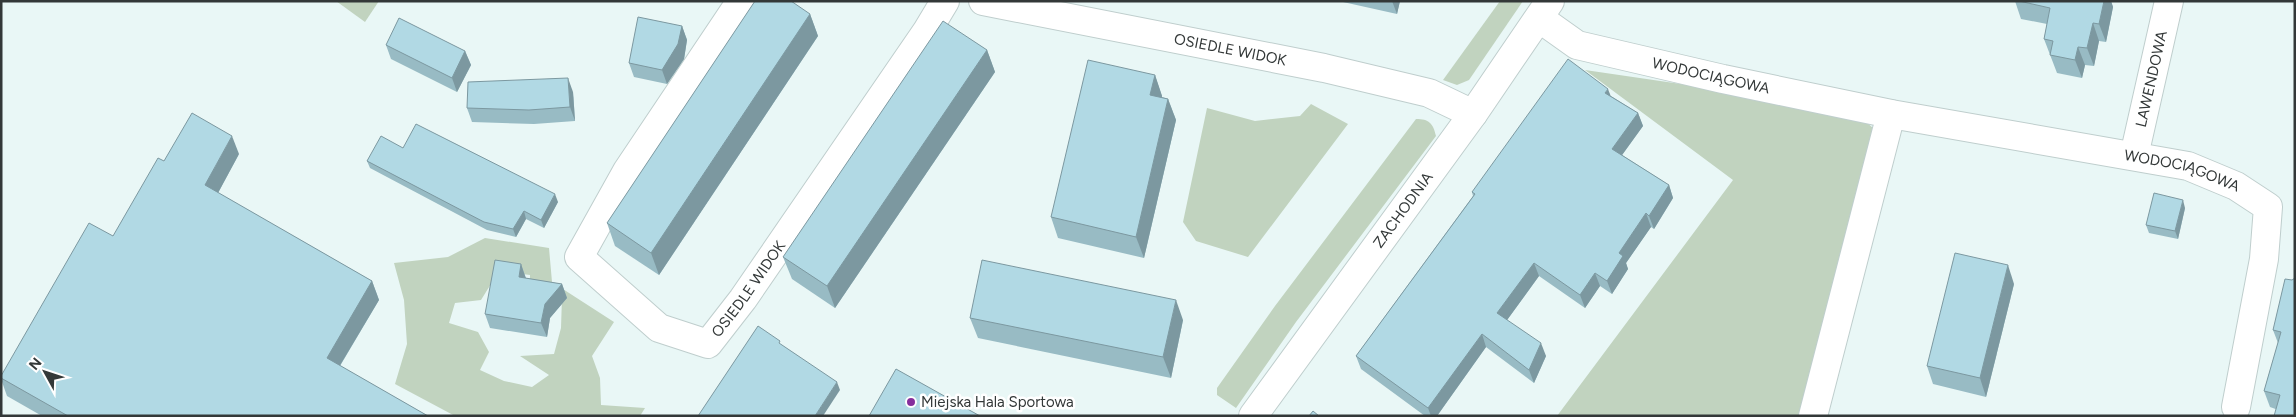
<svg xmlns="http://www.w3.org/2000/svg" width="2296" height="417" font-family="Figtree,sans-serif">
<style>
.green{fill:#c1d3bf;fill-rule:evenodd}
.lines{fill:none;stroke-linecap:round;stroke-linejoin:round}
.minor-casing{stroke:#bfcecd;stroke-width:30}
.tertiary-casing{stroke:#bfcecd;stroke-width:30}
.minor{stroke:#fff;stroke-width:28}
.tertiary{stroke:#fff;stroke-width:28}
.wall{fill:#98bbc4}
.shaded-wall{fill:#7c98a0}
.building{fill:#b1d9e4;stroke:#7c98a0}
.poi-dot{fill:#862f9c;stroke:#fff;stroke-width:2}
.labels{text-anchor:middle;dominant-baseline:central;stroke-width:5;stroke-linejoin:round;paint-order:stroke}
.street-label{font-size:15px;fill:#333838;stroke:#fff}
.poi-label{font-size:15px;fill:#333838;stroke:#fff;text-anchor:start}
</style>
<rect width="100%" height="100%" fill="#e9f7f6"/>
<g class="green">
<polygon points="336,1 379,1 365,22"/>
<polygon points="1500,1 1523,1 1469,80 1457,85 1443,80"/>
<polygon points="1585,70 1852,109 1874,129 1861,199 1799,416 1557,416 1733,180"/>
<polygon points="1311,104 1348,124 1248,257 1196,241 1183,222 1207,108 1255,121 1300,116"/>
<path d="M 1416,119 C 1429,119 1433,123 1436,136 L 1296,322 L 1236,408 L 1217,395 L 1217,388 L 1275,306 Z"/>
<path d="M 485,238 L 549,248 L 552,282 L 614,322 L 592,356 L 600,378 L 601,405 L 645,408 L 640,416 L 455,416 L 395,384 L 407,344 L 404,300 L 394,263 L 448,257 ZM 499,271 L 530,275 L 530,288 L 562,297 L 561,328 L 554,354 L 520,356 L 549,375 L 532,387 L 504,381 L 480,370 L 489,352 L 478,332 L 449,323 L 455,303 L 481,300 Z"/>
</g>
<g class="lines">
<g class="minor-casing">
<g id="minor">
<path id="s1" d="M 741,1 L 627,171 L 579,257 L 659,328 L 708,344 L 743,299 L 927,31 L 945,1"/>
<path id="s2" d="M 983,1 L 1324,68 L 1429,93 L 1473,114"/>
<path id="s3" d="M 1539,18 L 1577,45 L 1723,79 L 1891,114 L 2188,166 L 2236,186 L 2268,207 L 2264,259 L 2236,407"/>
<path id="s4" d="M 2134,156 L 2169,1"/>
<polyline points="1813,416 1891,114"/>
</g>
</g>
<g class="tertiary-casing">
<g id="tertiary">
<path id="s5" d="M 1253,416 L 1473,114 L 1550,1"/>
</g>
</g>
<use href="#minor" class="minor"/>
<use href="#tertiary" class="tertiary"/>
</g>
<g class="wall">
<polygon points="1343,1 1400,1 1397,14 1343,2"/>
<polygon points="2015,1 2111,1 2113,7 2106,42 2099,41 2094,66 2085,65 2082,78 2057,73 2044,39 2047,24 2021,19"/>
<polygon points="810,14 818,36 659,275 615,246 607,223"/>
<polygon points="682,26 687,40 684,59 667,84 634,77 629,63"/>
<polygon points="386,45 465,51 471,65 457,92 391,59"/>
<polygon points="987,50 995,72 835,308 792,279 783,257"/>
<polygon points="1155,75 1162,96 1162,97 1168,99 1176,120 1144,258 1058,238 1051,217"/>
<polygon points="573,92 575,121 534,124 472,122 467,108"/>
<polygon points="1611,96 1638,113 1643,126 1622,155 1669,185 1673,198 1654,229 1651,227 1626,263 1628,269 1612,294 1600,286 1585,308 1539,276 1507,320 1546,356 1534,383 1486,347 1437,416 1425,416 1361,369 1356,356 1473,196 1472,192"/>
<polygon points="403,148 558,202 544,228 526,219 516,237 487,230 370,168 367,161"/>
<polygon points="239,154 218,193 372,281 379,300 340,366 428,416 42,416 7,396 1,379 1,376 113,236"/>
<polygon points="2185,208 2178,239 2149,233 2146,225"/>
<polygon points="521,264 526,278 562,284 567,298 550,318 547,337 490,328 485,314"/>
<polygon points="2292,280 2295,416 2270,407 2264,391 2278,343 2273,330"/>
<polygon points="2014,284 1986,397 1933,384 1927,366"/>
<polygon points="970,318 1183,320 1171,378 978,338"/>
</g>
<g class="shaded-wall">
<polygon points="1392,1 1400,1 1397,14"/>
<polygon points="2104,1 2111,1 2113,7 2106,42 2099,24"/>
<polygon points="810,14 818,36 659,275 651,253"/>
<polygon points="2093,23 2099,41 2094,66 2087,48"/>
<polygon points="682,26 687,40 684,59 667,84 662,70"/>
<polygon points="2078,47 2085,65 2082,78 2075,60"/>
<polygon points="987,50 995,72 835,308 827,286"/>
<polygon points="465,51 471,65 457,92 452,78"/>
<polygon points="1155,75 1162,96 1157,115 1150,95"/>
<polygon points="568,78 573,92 575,121 570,107"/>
<polygon points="1608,89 1613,102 1605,93"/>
<polygon points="1168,99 1176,120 1144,258 1136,237"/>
<polygon points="1638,113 1643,126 1617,162 1612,149"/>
<polygon points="232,136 239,154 212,204 205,185"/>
<polygon points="1669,185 1673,198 1654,229 1649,216"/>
<polygon points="555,194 558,202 544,228 541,220"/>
<polygon points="2183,200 2185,208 2178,239 2175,231"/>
<polygon points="524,211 526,219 516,237 513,229"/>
<polygon points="1646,213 1651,227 1626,263 1628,269 1612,294 1607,281 1619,253"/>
<polygon points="1534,263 1539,276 1502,327 1497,313"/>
<polygon points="521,264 526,279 519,277"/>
<polygon points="2008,265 2014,284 1986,397 1980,378"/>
<polygon points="1595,273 1600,286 1585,308 1580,295"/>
<polygon points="372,281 379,300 333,377 327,358"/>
<polygon points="562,284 567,298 550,318 547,337 541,323 545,304"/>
<polygon points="1176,300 1183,320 1171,378 1163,357"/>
<polygon points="1482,334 1486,347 1437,416 1431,416 1428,408"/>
<polygon points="1541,343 1546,356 1534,383 1529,370"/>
<polygon points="837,382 840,390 823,416 815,416"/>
</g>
<g class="building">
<polygon points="755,1 791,1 810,14 651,253 607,223"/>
<polygon points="2019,1 2104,1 2099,24 2093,23 2087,48 2078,47 2075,60 2050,55 2053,41 2044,39 2050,8"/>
<polygon points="638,17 682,26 678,44 662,70 629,63"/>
<polygon points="399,18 465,51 452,78 386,45"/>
<polygon points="943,21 987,50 827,286 783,257"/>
<polygon points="1568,59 1608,89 1605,93 1638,113 1612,149 1669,185 1649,216 1646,213 1619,253 1623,256 1607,281 1595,273 1580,295 1534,263 1497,313 1541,343 1529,370 1482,334 1428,408 1356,356 1475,194 1472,192"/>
<polygon points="1088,60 1155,75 1150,95 1168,99 1136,237 1051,217"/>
<polygon points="568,78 570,107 529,110 467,108 468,82"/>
<polygon points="192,113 232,136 205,185 372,281 327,358 428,416 68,416 1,378 1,376 89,223 113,236 158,158 164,161"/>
<polygon points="416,124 555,194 541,220 524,211 513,229 484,222 367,161 381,136 403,148"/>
<polygon points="2154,193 2183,200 2175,231 2146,225"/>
<polygon points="1955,253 2008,265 1980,378 1927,366"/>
<polygon points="495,260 521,264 519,277 562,284 545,304 541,323 485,314"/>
<polygon points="982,260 1176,300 1163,357 970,318"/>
<polygon points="2295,278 2295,416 2274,416 2280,395 2264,391 2281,332 2273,330 2285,279 2292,280"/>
<polygon points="758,326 780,341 779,343 837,382 815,416 698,416"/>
<polygon points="896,369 980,416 869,416"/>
<polygon points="1313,411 1319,416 1309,416"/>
</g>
<circle class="poi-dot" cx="911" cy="402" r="5"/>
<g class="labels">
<g class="street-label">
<text stroke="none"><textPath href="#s2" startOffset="252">OSIEDLE WIDOK</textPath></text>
<text stroke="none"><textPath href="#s3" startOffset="184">WODOCIĄGOWA</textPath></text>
<text stroke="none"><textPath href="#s4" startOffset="79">LAWENDOWA</textPath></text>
<text stroke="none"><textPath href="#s3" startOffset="665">WODOCIĄGOWA</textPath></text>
<text stroke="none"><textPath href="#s5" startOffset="255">ZACHODNIA</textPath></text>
<text stroke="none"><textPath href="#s1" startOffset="530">OSIEDLE WIDOK</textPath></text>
</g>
<g class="poi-label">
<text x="921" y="402">Miejska Hala Sportowa</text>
</g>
</g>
<rect width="2296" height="417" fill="none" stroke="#333838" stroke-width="5"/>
<g transform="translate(45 372) rotate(310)" stroke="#ffffff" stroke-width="4" paint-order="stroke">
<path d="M0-4L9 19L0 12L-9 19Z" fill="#333838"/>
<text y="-8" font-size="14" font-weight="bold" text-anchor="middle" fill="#333838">N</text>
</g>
</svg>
